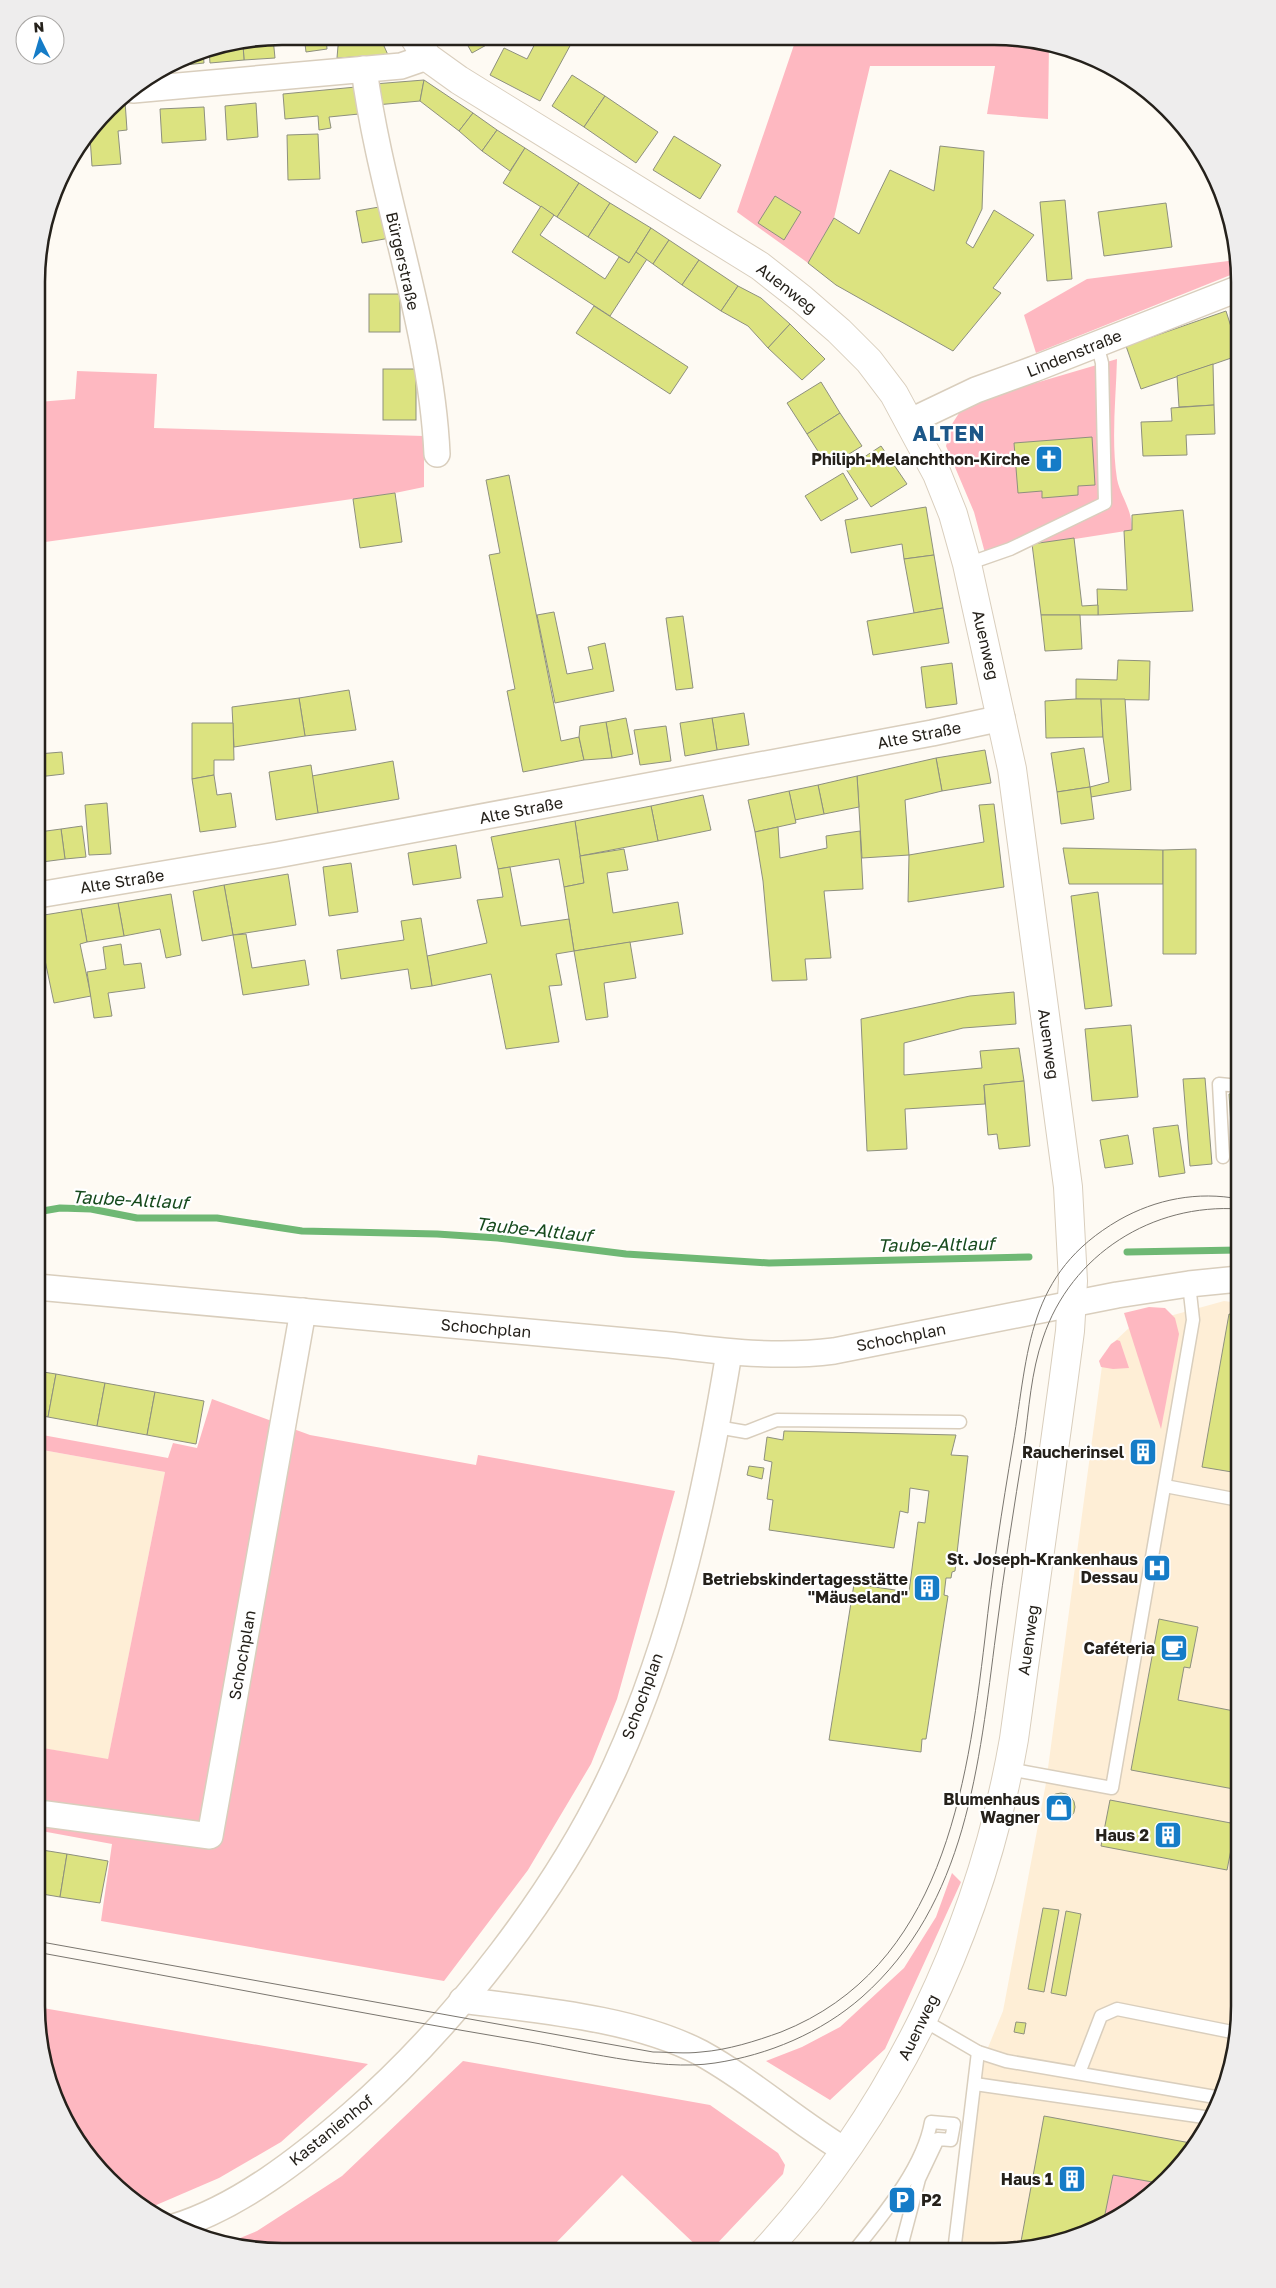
<svg xmlns="http://www.w3.org/2000/svg" width="1276" height="2288" font-family="'Golos Text',sans-serif">
<style>
.built{fill:#feeed6}
.green{fill:#feb8c1}
.lines{fill:none;stroke-linecap:round;stroke-linejoin:round}
.stream{stroke:#6fb874;stroke-width:7}
.building{fill:#dce380;stroke:#8e907e}
.service-casing{stroke:#d9cebd;stroke-width:15}
.minor-casing{stroke:#d9cebd;stroke-width:28}
.secondary-casing{stroke:#d9cebd;stroke-width:30}
.service{stroke:#fff;stroke-width:12}
.minor{stroke:#fff;stroke-width:25}
.secondary{stroke:#fff;stroke-width:28}
.tram{stroke:#7a766f;stroke-width:1}
.labels{text-anchor:middle;dominant-baseline:central;stroke-width:4.5;stroke-linejoin:round;paint-order:stroke}
.street-label{font-size:16px;fill:#25211b;stroke:#fff}
.poi-label{font-size:16px;font-weight:bold;fill:#25211b;stroke:#fff;text-anchor:end}
.water-label{font-size:18px;font-style:italic;fill:#174b1e;stroke:#fff}
.district-label{font-size:21px;font-weight:bold;letter-spacing:1px;fill:#1c5788;stroke:#fff}
.rim{fill:none;stroke:#25211b;stroke-width:2.5}
</style>
<rect width="100%" height="100%" fill="#fefaf3"/>
<g class="built">
<polygon points="1224,1301 1239,1303 1239,2022 1221,2100 1189,2156 1131,2210 1073,2239 994,2252 949,2252 978,2072 1003,2011 1046,1783 1102,1366 1112,1344 1130,1327"/>
<polygon points="37,1449 165,1472 108,1760 37,1747"/>
</g>
<g class="green">
<polygon points="796,39 1041,41 1049,43 1048,119 987,114 995,66 870,66 834,218 808,263 737,212"/>
<polygon points="1236,260 1238,272 1036,353 1024,315 1087,279"/>
<path d="M 1117,359 C 1116,398 1111,440 1117,479 C 1121,498 1132,508 1132,530 L 985,553 L 974,512 L 946,446 L 952,424 L 963,407 L 985,398 Z"/>
<polygon points="77,371 157,374 154,428 424,436 424,487 395,493 38,543 38,402 75,399"/>
<polygon points="1149,1307 1165,1308 1175,1318 1179,1334 1161,1429 1124,1313"/>
<polygon points="1117,1340 1120,1341 1129,1368 1113,1369 1101,1367 1099,1361 1111,1344"/>
<polygon points="212,1399 310,1435 476,1465 478,1455 675,1491 617,1699 591,1764 528,1870 444,1981 101,1921 112,1844 36,1830 37,1747 108,1759 165,1472 37,1449 37,1434 168,1458 173,1443 197,1448"/>
<polygon points="952,1873 961,1882 885,2049 830,2100 766,2061 802,2047 840,2027 904,1968 936,1917"/>
<polygon points="37,2007 368,2064 281,2142 219,2178 147,2209 120,2191 78,2143 49,2085"/>
<polygon points="463,2061 710,2105 778,2153 785,2165 783,2174 710,2251 702,2251 622,2175 549,2250 250,2250 228,2243 257,2231 342,2176"/>
<polygon points="1113,2175 1158,2183 1131,2210 1103,2224"/>
</g>
<g class="lines">
<g class="stream">
<polyline points="37,1212 60,1208 91,1209 137,1218 217,1218 302,1231 437,1234 498,1238 626,1254 769,1263 1029,1257"/>
<polyline points="1127,1252 1239,1250"/>
</g>
</g>
<g class="building">
<polygon points="304,36 326,37 327,49 306,52"/>
<polygon points="356,37 380,37 388,55 337,58 338,46"/>
<polygon points="463,37 499,38 472,53"/>
<polygon points="273,38 275,58 244,60 243,44"/>
<polygon points="538,38 560,38 571,44 540,101 490,75 504,48 527,59"/>
<polygon points="243,44 244,60 210,63 209,51"/>
<polygon points="203,52 204,63 175,66 175,63 188,55"/>
<polygon points="572,75 605,96 584,127 552,106"/>
<polygon points="424,80 420,101 376,105 374,84"/>
<polygon points="424,80 473,113 459,131 420,101"/>
<polygon points="356,87 359,114 329,117 331,128 319,130 318,116 285,119 283,94"/>
<polygon points="605,96 658,132 636,163 584,127"/>
<polygon points="125,101 127,130 118,131 121,164 92,166 90,137 116,102"/>
<polygon points="256,103 258,137 227,140 225,106"/>
<polygon points="204,107 206,140 162,143 160,109"/>
<polygon points="473,113 497,130 482,151 459,131"/>
<polygon points="497,130 525,148 510,171 482,151"/>
<polygon points="318,134 320,179 288,180 287,135"/>
<polygon points="674,136 721,165 700,199 653,170"/>
<polygon points="940,146 984,151 982,209 966,243 973,248 994,210 1034,235 993,288 1001,293 953,351 836,285 808,263 834,218 859,234 890,170 934,191"/>
<polygon points="525,148 579,183 557,217 503,183"/>
<polygon points="579,183 610,203 588,237 557,217"/>
<polygon points="775,196 801,212 784,240 758,223"/>
<polygon points="1065,200 1072,279 1047,281 1040,202"/>
<polygon points="610,203 651,228 629,263 588,237"/>
<polygon points="1166,203 1172,247 1104,256 1098,212"/>
<polygon points="385,206 390,238 362,243 356,211"/>
<polygon points="541,206 554,215 540,235 605,279 619,257 629,263 636,252 647,259 610,316 512,252"/>
<polygon points="1228,215 1229,215 1233,244 1230,245"/>
<polygon points="651,228 669,240 653,264 636,252"/>
<polygon points="669,240 699,260 682,285 653,264"/>
<polygon points="699,260 738,286 721,311 682,285"/>
<polygon points="738,286 761,298 790,324 768,348 748,326 721,311"/>
<rect x="369" y="294" width="31" height="38"/>
<polygon points="594,306 688,367 670,394 576,333"/>
<polygon points="1226,311 1240,355 1141,389 1126,346"/>
<polygon points="790,324 825,359 802,380 768,348"/>
<polygon points="1213,364 1214,405 1179,407 1177,376"/>
<rect x="383" y="369" width="33" height="51"/>
<polygon points="821,382 840,413 807,434 787,403"/>
<polygon points="1214,405 1215,434 1186,435 1187,455 1143,456 1141,422 1172,421 1171,408"/>
<polygon points="840,413 862,446 828,467 807,434"/>
<polygon points="1092,437 1095,485 1078,486 1078,495 1042,498 1042,491 1018,493 1014,443"/>
<polygon points="881,446 907,484 871,507 846,469"/>
<polygon points="843,473 858,499 821,521 805,496"/>
<polygon points="509,475 561,741 579,737 584,760 523,772 507,691 515,689 489,555 500,553 486,480"/>
<polygon points="395,493 402,542 360,548 353,499"/>
<polygon points="926,507 934,555 904,559 902,544 851,553 845,520"/>
<polygon points="1183,510 1193,611 1098,615 1097,589 1127,590 1124,531 1132,530 1132,515"/>
<polygon points="1074,538 1082,606 1098,605 1098,615 1041,615 1032,544"/>
<polygon points="934,555 943,608 914,613 904,559"/>
<polygon points="943,608 949,643 873,655 867,621"/>
<polygon points="554,612 567,674 593,669 588,647 605,643 614,691 555,703 537,615"/>
<polygon points="1041,615 1080,615 1082,649 1045,651"/>
<polygon points="683,616 693,688 676,690 666,618"/>
<polygon points="1118,660 1150,661 1149,700 1076,699 1076,679 1117,680"/>
<polygon points="952,663 957,704 926,708 921,667"/>
<polygon points="349,690 356,730 305,736 299,698"/>
<polygon points="299,698 305,736 234,747 232,707"/>
<polygon points="1076,699 1101,699 1103,737 1046,738 1045,701"/>
<polygon points="1101,699 1125,699 1131,790 1091,797 1090,787 1109,782 1103,737"/>
<polygon points="744,713 749,745 717,750 712,718"/>
<polygon points="626,718 633,754 612,758 606,722"/>
<polygon points="712,718 717,750 685,756 680,723"/>
<polygon points="606,722 612,758 584,760 579,737 580,726"/>
<polygon points="192,723 233,723 234,760 214,760 214,775 192,779"/>
<polygon points="666,726 671,761 640,765 634,730"/>
<polygon points="1084,748 1090,787 1057,792 1051,753"/>
<polygon points="985,750 991,783 942,791 936,758"/>
<polygon points="62,752 64,774 38,777 38,754"/>
<polygon points="936,758 942,791 905,800 909,855 862,858 857,776"/>
<polygon points="393,761 399,799 318,813 312,776"/>
<polygon points="311,765 318,813 276,820 269,772"/>
<polygon points="214,775 217,795 231,793 236,827 200,832 192,779"/>
<polygon points="857,776 859,807 824,814 818,785"/>
<polygon points="818,785 824,814 795,820 789,791"/>
<polygon points="1090,787 1094,819 1061,824 1057,792"/>
<polygon points="789,791 796,823 755,832 748,800"/>
<polygon points="703,795 711,830 658,841 651,806"/>
<polygon points="107,803 111,854 89,855 85,805"/>
<polygon points="994,804 1004,887 908,902 909,855 984,842 979,805"/>
<polygon points="651,806 658,841 580,856 575,821"/>
<polygon points="575,821 584,883 564,887 559,859 498,869 491,837"/>
<polygon points="82,826 86,857 65,859 61,829"/>
<polygon points="778,827 780,858 827,848 826,836 860,831 863,889 824,891 831,958 805,959 807,980 772,981 763,881 755,832"/>
<polygon points="61,829 65,859 42,862 39,832"/>
<polygon points="456,845 461,878 413,885 408,853"/>
<polygon points="1063,848 1163,850 1163,884 1069,884"/>
<polygon points="624,849 628,870 607,873 613,913 678,902 683,934 574,951 564,887 584,883 580,856"/>
<polygon points="1196,849 1196,954 1163,954 1163,850"/>
<polygon points="351,863 358,912 329,916 323,867"/>
<polygon points="510,867 521,926 569,919 574,951 556,954 562,985 549,986 559,1042 506,1049 491,974 432,986 427,956 487,943 477,900 503,897 498,869"/>
<polygon points="288,874 296,925 233,935 224,885"/>
<polygon points="224,885 233,935 202,941 193,891"/>
<polygon points="1098,892 1112,1006 1085,1009 1071,896"/>
<polygon points="171,894 181,955 166,958 160,929 124,936 118,903"/>
<polygon points="118,903 124,936 87,942 81,909"/>
<polygon points="81,909 87,942 80,944 91,996 54,1003 38,927 38,916"/>
<polygon points="421,918 432,986 411,989 408,969 341,979 337,950 404,940 401,921"/>
<polygon points="246,934 252,968 305,960 309,985 243,995 233,935"/>
<polygon points="630,942 636,978 604,983 608,1017 586,1020 574,951"/>
<polygon points="121,944 124,965 141,963 145,988 108,993 112,1016 94,1018 87,972 106,969 103,947"/>
<polygon points="1014,992 1016,1024 963,1028 904,1043 904,1075 982,1068 980,1051 1019,1048 1024,1081 984,1085 985,1104 905,1109 907,1149 867,1151 861,1019 970,996"/>
<polygon points="1131,1025 1138,1097 1092,1101 1085,1029"/>
<polygon points="1205,1078 1212,1164 1190,1166 1183,1079"/>
<polygon points="1024,1081 1030,1146 999,1149 997,1134 988,1135 984,1085"/>
<polygon points="1239,1093 1239,1158 1233,1158 1229,1094"/>
<polygon points="1178,1125 1185,1173 1159,1177 1153,1128"/>
<polygon points="1128,1135 1133,1164 1105,1168 1100,1140"/>
<polygon points="1229,1314 1239,1316 1238,1473 1202,1467"/>
<polygon points="37,1371 56,1374 48,1417 37,1415"/>
<polygon points="56,1374 105,1383 97,1426 48,1417"/>
<polygon points="105,1383 155,1392 147,1435 97,1426"/>
<polygon points="155,1392 204,1401 196,1444 147,1435"/>
<polygon points="784,1431 956,1435 951,1455 968,1456 955,1571 952,1572 951,1578 946,1578 944,1595 948,1596 926,1739 922,1739 921,1752 829,1740 854,1584 909,1592 918,1522 925,1523 929,1491 910,1488 908,1513 900,1511 894,1548 769,1530 773,1500 767,1499 772,1462 764,1460 767,1437 783,1440"/>
<polygon points="1136,1444 1151,1446 1150,1460 1134,1458"/>
<polygon points="749,1466 764,1468 762,1479 747,1475"/>
<polygon points="1159,1619 1198,1627 1190,1668 1184,1667 1178,1700 1239,1712 1239,1790 1131,1770"/>
<circle cx="1061" cy="1807" r="14"/>
<polygon points="1110,1800 1236,1824 1227,1870 1101,1846"/>
<polygon points="36,1849 67,1854 60,1897 36,1893"/>
<polygon points="67,1854 108,1861 100,1903 60,1897"/>
<polygon points="1043,1908 1059,1910 1044,1992 1028,1989"/>
<polygon points="1066,1911 1081,1914 1066,1996 1051,1993"/>
<polygon points="1239,1994 1239,2021 1234,2020"/>
<polygon points="1016,2022 1026,2023 1024,2034 1014,2032"/>
<polygon points="1044,2116 1196,2144 1189,2156 1158,2185 1158,2183 1113,2175 1103,2224 1073,2239 1020,2247"/>
</g>
<g class="lines">
<g class="service-casing">
<g id="service">
<polyline points="967,564 1010,549 1105,503 1102,363 1097,344"/>
<polyline points="1223,1157 1219,1084 1239,1086"/>
<polyline points="717,1427 746,1432 777,1420 960,1422"/>
<polyline points="1165,1486 1239,1500"/>
<polyline points="1009,1769 1112,1788 1193,1320 1189,1284"/>
<polyline points="923,2020 978,2052 1006,2061 1221,2098"/>
<polyline points="1079,2073 1101,2016 1117,2009 1237,2033"/>
<polyline points="975,2084 1211,2118"/>
<path d="M 854,2251 C 882,2216 923,2168 931,2122 L 954,2124 L 951,2140 L 938,2139 L 919,2179 L 900,2251"/>
<polyline points="954,2252 978,2052"/>
</g>
</g>
<g class="minor-casing">
<g id="minor">
<path d="M 364,69 C 381,198 431,324 437,454"/>
<polyline points="133,90 401,66 427,57"/>
<polyline points="911,421 976,390 1034,369 1240,288"/>
<polyline points="38,895 277,855 932,733 1002,718"/>
<path d="M 37,1287 L 670,1345 C 725,1352 778,1358 834,1351 L 1117,1295 L 1189,1284 L 1239,1279"/>
<polyline points="46,1814 210,1836 303,1311"/>
<path d="M 462,2000 C 537,2010 634,2018 701,2053 C 752,2081 796,2121 846,2151"/>
<path d="M 174,2227 C 239,2207 301,2158 352,2114 C 454,2025 560,1889 616,1765 C 675,1635 706,1493 729,1353"/>
</g>
</g>
<g class="secondary-casing">
<path id="secondary" d="M 414,37 L 427,57 L 459,80 L 760,266 L 802,299 L 839,331 L 869,361 L 894,394 L 937,474 L 953,514 L 967,564 L 1012,769 L 1068,1187 L 1073,1281 L 1070,1331 L 1063,1384 L 1014,1739 C 981,1929 895,2109 765,2251"/>
</g>
<use href="#service" class="service"/>
<use href="#minor" class="minor"/>
<use href="#secondary" class="secondary"/>
<g class="tram">
<path d="M 36,1941 L 653,2052 C 669,2052 685,2054 701,2052 C 728,2050 756,2041 781,2032 C 942,1968 967,1789 985,1638 C 992,1573 1002,1509 1013,1444 C 1029,1350 1026,1274 1119,1220 C 1156,1199 1198,1191 1239,1199"/>
<path d="M 36,1952 C 197,1981 357,2013 518,2040 C 575,2049 658,2072 715,2063 C 768,2055 821,2033 862,1997 C 967,1904 979,1764 996,1633 C 1004,1570 1014,1507 1024,1445 C 1029,1409 1031,1372 1043,1338 C 1071,1254 1153,1203 1239,1209"/>
</g>
</g>
<defs>
<g id="church-square" transform="scale(1.4375)"><rect x="-9" y="-9" width="18" height="18" rx="4" fill="#157cc7" stroke="#fff"/><path d="M-1.2-6h2.4v3.5h3.3v2.4h-3.3V6h-2.4V-.1h-3.3v-2.4h3.3Z" fill="#fff"/></g>
<g id="building-square" transform="scale(1.4375)"><rect x="-9" y="-9" width="18" height="18" rx="4" fill="#157cc7" stroke="#fff"/><path d="M-4-6H4V6H1V3H-1V6H-4ZM-2.5-4.3h1.7v1.8h-1.7ZM.8-4.3h1.7v1.8H.8ZM-2.5-1h1.7V.8h-1.7ZM.8-1h1.7V.8H.8Z" fill="#fff"/></g>
<g id="hospital-square" transform="scale(1.4375)"><rect x="-9" y="-9" width="18" height="18" rx="4" fill="#157cc7" stroke="#fff"/><path d="M-5-5h3v3.5h4V-5h3V5h-3V1.5h-4V5h-3Z" fill="#fff"/></g>
<g id="cafe-square" transform="scale(1.4375)"><rect x="-9" y="-9" width="18" height="18" rx="4" fill="#157cc7" stroke="#fff"/><path d="M-5.5-4.5H6V0H3Q3 3.5 0 3.5H-2.5Q-5.5 3.5-5.5 0ZM3-3.2v2h1.7v-2ZM-6 4.5H4V6H-6Z" fill="#fff"/></g>
<g id="shop-square" transform="scale(1.4375)"><rect x="-9" y="-9" width="18" height="18" rx="4" fill="#157cc7" stroke="#fff"/><path d="M-5-2.5h2.3a2.7 3.5 0 0 1 5.4 0H5L5.5 6h-11ZM-1.5-2.5h3a1.5 2.3 0 0 0-3 0Z" fill="#fff"/></g>
<g id="parking-square" transform="scale(1.4375)"><rect x="-9" y="-9" width="18" height="18" rx="4" fill="#157cc7" stroke="#fff"/><path d="M-3.5-5.5H1a3.5 3.5 0 0 1 0 7H-1V5.5H-3.5ZM-1-3.4V-.6H.8a1.4 1.4 0 0 0 0-2.8Z" fill="#fff"/></g>
</defs>
<g fill-rule="evenodd">
<use href="#church-square" x="1049" y="459"/>
<use href="#building-square" x="1143" y="1452"/>
<use href="#hospital-square" x="1157" y="1568"/>
<use href="#building-square" x="927" y="1588"/>
<use href="#cafe-square" x="1174" y="1648"/>
<use href="#shop-square" x="1059" y="1808"/>
<use href="#building-square" x="1168" y="1835"/>
<use href="#building-square" x="1072" y="2179"/>
<use href="#parking-square" x="902" y="2200"/>
</g>
<g class="labels">
<g class="street-label">
<text transform="translate(403 261) rotate(77)">Bürgerstraße</text>
<text transform="translate(787 288) rotate(38)">Auenweg</text>
<text transform="translate(1074 353) rotate(-22)">Lindenstraße</text>
<text transform="translate(986 645) rotate(77)">Auenweg</text>
<text transform="translate(919 735) rotate(-11)">Alte Straße</text>
<text transform="translate(521 810) rotate(-11)">Alte Straße</text>
<text transform="translate(122 881) rotate(-9)">Alte Straße</text>
<text transform="translate(1049 1044) rotate(82)">Auenweg</text>
<text transform="translate(486 1328) rotate(5)">Schochplan</text>
<text transform="translate(901 1337) rotate(-11)">Schochplan</text>
<text transform="translate(1028 1640) rotate(-82)">Auenweg</text>
<text transform="translate(242 1655) rotate(-80)">Schochplan</text>
<text transform="translate(642 1696) rotate(-70)">Schochplan</text>
<text transform="translate(918 2027) rotate(-64)">Auenweg</text>
<text transform="translate(331 2130) rotate(-39)">Kastanienhof</text>
</g>
<g class="poi-label">
<text x="1030" y="459">Philiph-Melanchthon-Kirche</text>
<text x="1124" y="1452">Raucherinsel</text>
<text x="1138" y="1559">St. Joseph-Krankenhaus<tspan x="1138" dy="18">Dessau</tspan></text>
<text x="908" y="1579">Betriebskindertagesstätte<tspan x="908" dy="18">"Mäuseland"</tspan></text>
<text x="1155" y="1648">Caféteria</text>
<text x="1040" y="1799">Blumenhaus<tspan x="1040" dy="18">Wagner</tspan></text>
<text x="1149" y="1835">Haus 2</text>
<text x="1053" y="2179">Haus 1</text>
<text x="921" y="2200" text-anchor="start">P2</text>
</g>
<g class="water-label">
<text transform="translate(130 1199) rotate(3)">Taube-Altlauf</text>
<text transform="translate(534 1229) rotate(6)">Taube-Altlauf</text>
<text transform="translate(936 1244) rotate(-1)">Taube-Altlauf</text>
</g>
<g class="district-label">
<text x="949" y="433">ALTEN</text>
</g>
</g>
<path d="M0 0H1276V2288H0ZM282 45H994A237 237 0 0 1 1231 282V2006A237 237 0 0 1 994 2243H282A237 237 0 0 1 45 2006V282A237 237 0 0 1 282 45Z" fill="#eeeded" fill-rule="evenodd"/>
<path class="rim" d="M282 45H994A237 237 0 0 1 1231 282V2006A237 237 0 0 1 994 2243H282A237 237 0 0 1 45 2006V282A237 237 0 0 1 282 45Z"/>
<g transform="translate(40 40) rotate(355)"><circle r="24" fill="#ffffff" stroke="#a8a6a4"/>
<path d="M0-4L9 19L0 12L-9 19Z" fill="#157cc7"/>
<text y="-8" font-size="14" font-weight="bold" text-anchor="middle" fill="#25211b">N</text>
</g>
</svg>
